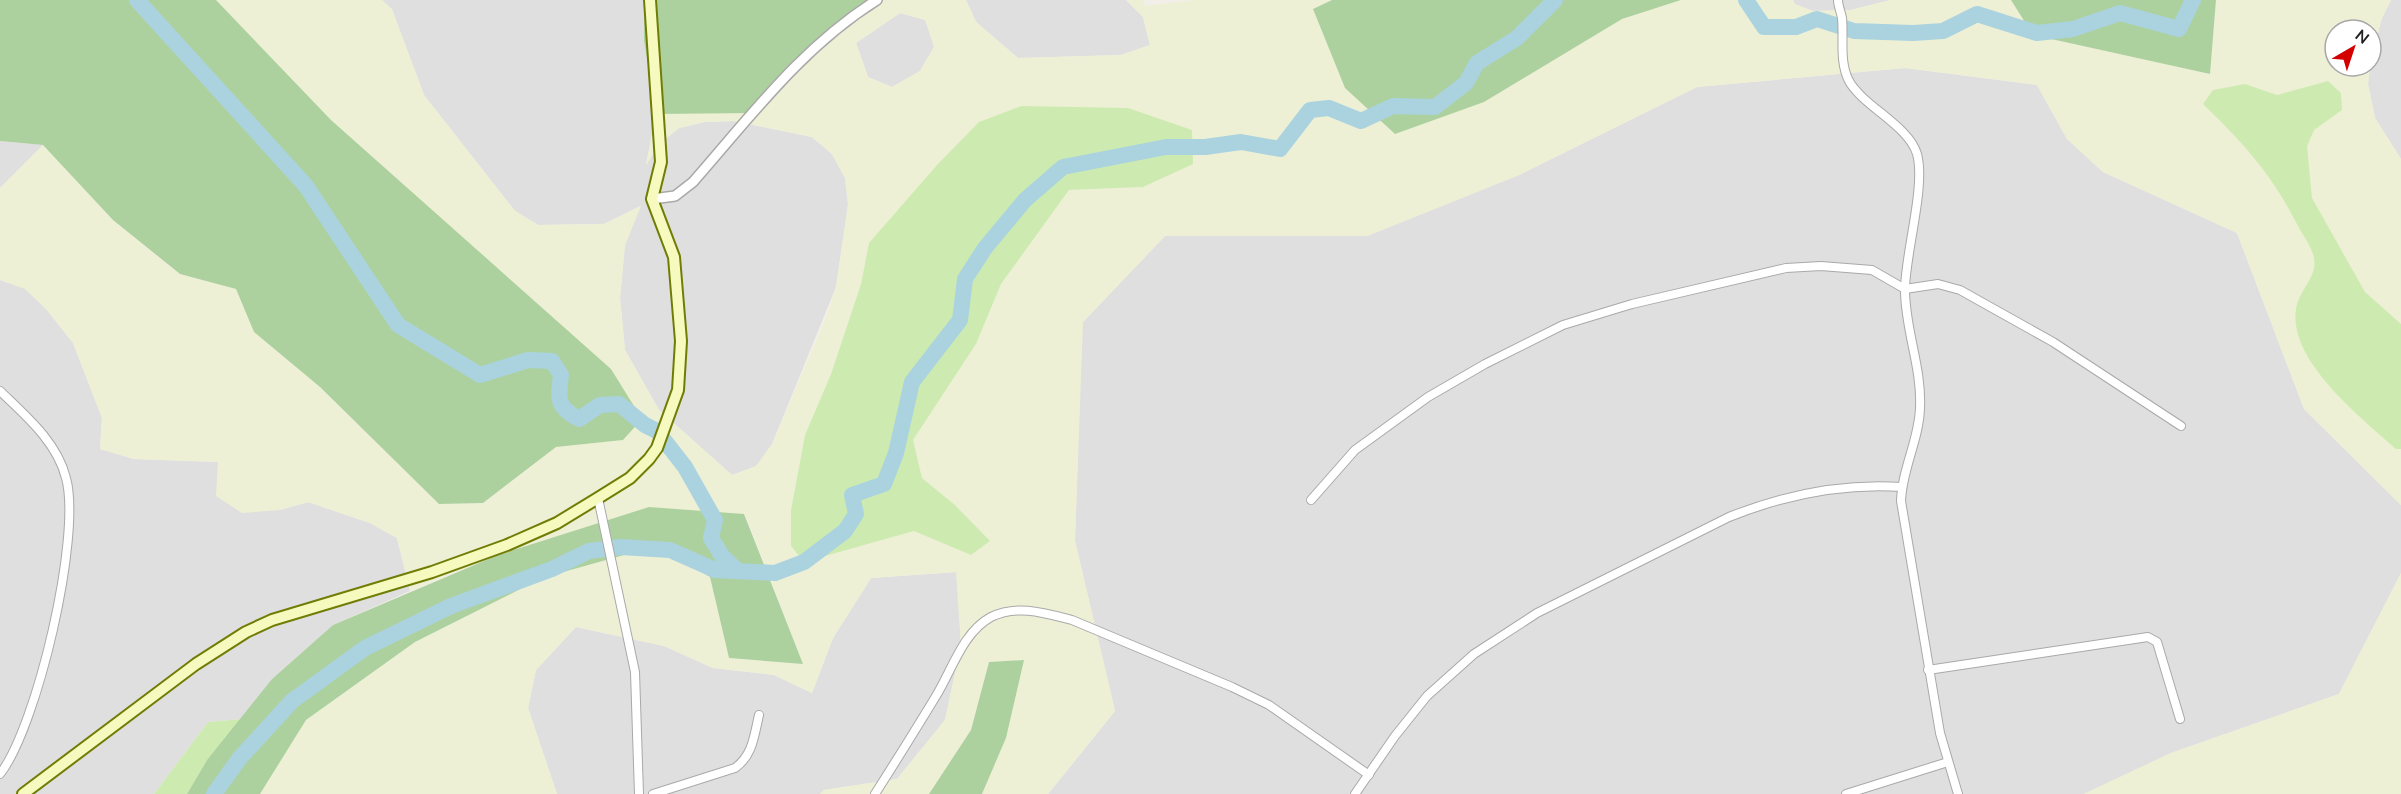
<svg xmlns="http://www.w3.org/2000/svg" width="2401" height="794" font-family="Mulish,sans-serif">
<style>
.residential{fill:#e0dfdf}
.farmland{fill:#eef0d5;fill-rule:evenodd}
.grass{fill:#cdebb0}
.forest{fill:#add19e}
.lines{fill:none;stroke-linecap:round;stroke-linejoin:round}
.river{stroke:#aad3df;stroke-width:16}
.minor-casing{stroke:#a9a9a9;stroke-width:10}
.tertiary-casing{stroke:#a9a9a9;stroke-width:12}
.secondary-casing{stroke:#707d05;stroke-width:14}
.minor{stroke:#fff;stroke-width:8}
.tertiary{stroke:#fff;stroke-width:9}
.secondary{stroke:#f7fabf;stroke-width:10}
</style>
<rect width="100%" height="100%" fill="#f2efe9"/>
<g class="residential">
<polygon points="382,0 644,0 644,41 656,114 646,164 658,145 679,128 705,122 733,121 812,137 832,154 845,178 848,205 836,287 772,444 756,467 732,475 659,410 625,350 620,298 625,245 640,206 604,224 538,225 515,211 424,95 392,10"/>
<polygon points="966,0 1126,0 1143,17 1150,45 1121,55 1018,58 976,22"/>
<polygon points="1793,0 1890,0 1851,10 1813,11 1794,4"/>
<polygon points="2391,0 2401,0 2401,159 2375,118 2368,84 2372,50 2382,18"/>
<polygon points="900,13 926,20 934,47 920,71 892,87 868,77 856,43"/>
<polygon points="1905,68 2037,85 2067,139 2103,172 2237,233 2304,409 2401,505 2401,573 2339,694 2171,753 2084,794 1048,794 1115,711 1075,541 1082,323 1165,236 1367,236 1519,175 1697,87"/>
<polygon points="0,141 43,145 0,188"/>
<polygon points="0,280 25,288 47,310 73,343 102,418 100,449 134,459 218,462 280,510 308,502 370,523 397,538 410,591 333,625 272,679 243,719 208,722 154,794 0,794"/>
<polygon points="957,572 961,645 945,720 897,779 824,790 820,794 557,794 528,708 536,670 576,627 664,646 713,668 774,675 812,693 833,638 871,578"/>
</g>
<g class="farmland">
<path d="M 216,0 L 382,0 L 392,9 L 424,95 L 515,211 L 538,225 L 604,224 L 641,206 L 625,245 L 620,298 L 625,350 L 659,410 L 732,475 L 756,466 L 772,444 L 827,315 L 836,287 L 848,205 L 845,178 L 832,154 L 812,137 L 733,121 L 705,122 L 679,128 L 658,145 L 646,166 L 656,114 L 691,113 L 833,33 L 878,0 L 966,0 L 976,22 L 1018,58 L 1121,55 L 1150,45 L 1143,17 L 1126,0 L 1144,0 L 1145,6 L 1196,0 L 1332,0 L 1313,9 L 1484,102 L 1622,19 L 1681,0 L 1793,0 L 1795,4 L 1813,11 L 1851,10 L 1890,0 L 2012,0 L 2033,35 L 2210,74 L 2216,0 L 2391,0 L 2382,18 L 2371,61 L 2371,30 L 2335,30 L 2335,66 L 2370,66 L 2368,84 L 2375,118 L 2401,159 L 2401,505 L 2304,409 L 2237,233 L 2103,172 L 2067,139 L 2037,85 L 1905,68 L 1697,87 L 1519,175 L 1367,236 L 1165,236 L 1083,322 L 1075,541 L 1115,711 L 1048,794 L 982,794 L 1006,738 L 1023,660 L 989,662 L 971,730 L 929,794 L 820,794 L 824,790 L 897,779 L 945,720 L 961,645 L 956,572 L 871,578 L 833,638 L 812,693 L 774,675 L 713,668 L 664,646 L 576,627 L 536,670 L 528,708 L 557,794 L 260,794 L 306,720 L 415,642 L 542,578 L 656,546 L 710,577 L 729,658 L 803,664 L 745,514 L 498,555 L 410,591 L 397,538 L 370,523 L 308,502 L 280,510 L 242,513 L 216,496 L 218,462 L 134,459 L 100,449 L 102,418 L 73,343 L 47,310 L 25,289 L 0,280 L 0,188 L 43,145 L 113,220 L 179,274 L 236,289 L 254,332 L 320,387 L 439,504 L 484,503 L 556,447 L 623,440 L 465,241 L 331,120 ZM 900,13 L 925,20 L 934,47 L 920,71 L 892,87 L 868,77 L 856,43 ZM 1192,130 L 1143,187 L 1069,190 L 1001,284 L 976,344 L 913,440 L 922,478 L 955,505 L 990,541 L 971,555 L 914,531 L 804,562 L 791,510 L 805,435 L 831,374 L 861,284 L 869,243 Z"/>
<polygon points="2401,573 2401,794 2084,794 2171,753 2339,694"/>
</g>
<g class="grass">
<path d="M 2328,81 L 2341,93 L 2342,110 L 2314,130 L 2307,146 L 2312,198 L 2365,292 L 2401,324 L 2401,449 L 2396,449 C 2362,418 2288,361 2296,309 C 2299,289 2320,276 2313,254 C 2310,245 2303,235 2298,226 C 2271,173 2245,145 2203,104 L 2213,90 L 2245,84 L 2277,95 Z"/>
<polygon points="1021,106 1128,108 1192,130 1193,164 1143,187 1069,190 1001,284 976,344 913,440 922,478 955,505 990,541 971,555 914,531 804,562 791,546 791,510 805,435 831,374 861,284 869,243 937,165 979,122"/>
<polygon points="243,719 207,760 187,794 154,794 208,722"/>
</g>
<g class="forest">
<polygon points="0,0 216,0 331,120 611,369 642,419 623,440 556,447 483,503 439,504 320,387 254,332 236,289 180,274 113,220 43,145 0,141"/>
<polygon points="644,0 878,0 833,33 756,113 656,114 644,41"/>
<polygon points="1332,0 1681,0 1622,19 1484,102 1395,134 1345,88 1313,9"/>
<polygon points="2011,0 2216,0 2210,74 2033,35"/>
<polygon points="649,507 744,514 803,664 729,658 710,577 656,546 542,578 415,642 306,720 260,794 187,794 207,760 272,679 333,625 498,555"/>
<polygon points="1024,660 1006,738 982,794 929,794 971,730 989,662"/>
</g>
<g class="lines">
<g class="river">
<path d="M 137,0 L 306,186 L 398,325 L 480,375 L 528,360 L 552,361 L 561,375 C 558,399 556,407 579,419 L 600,405 L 619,404 L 645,425 L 657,431 L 685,467 L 715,520 L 711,538 L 722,556 L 738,571"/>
<polyline points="1746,0 1764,27 1796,27 1817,19 1854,31 1913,33 1943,31 1977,14 2037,33 2073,29 2120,13 2179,29 2193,0"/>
<polyline points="214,794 239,759 292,701 365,648 451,606 552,569 589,551 621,547 670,550 715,570 775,573 804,562 845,531 856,514 852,495 884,484 896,453 912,382 960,320 965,279 985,248 1025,200 1063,167 1166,147 1205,147 1241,142 1280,149 1310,110 1329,108 1361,121 1393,106 1435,107 1466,83 1477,63 1517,38 1555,0"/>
</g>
<g class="minor-casing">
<g id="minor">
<path d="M 1838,0 C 1838,6 1841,12 1842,18 C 1844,38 1839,62 1849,81 C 1863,106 1909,126 1917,154 C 1926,186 1905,254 1905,290 C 1905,330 1922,367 1920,408 C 1919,440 1902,469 1901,501 L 1940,733 L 1958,794"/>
<path d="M 0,391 C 26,416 57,442 66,478 C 82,535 37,727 0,774"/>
<polyline points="598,498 635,672 639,794"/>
<polyline points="1311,500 1355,450 1428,397 1485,364 1563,325 1632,304 1786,268 1821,266 1872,270 1905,289 1938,284 1960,290 2053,342 2181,426"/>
<polyline points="1928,670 2148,637 2157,642 2180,719"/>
<path d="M 653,794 L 735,768 C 753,755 754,736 759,715"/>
<path d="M 875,794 C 896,761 916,729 936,696 C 952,670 963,632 991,617 C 1017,604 1045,613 1072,620 L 1232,687 L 1269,705 L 1369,775"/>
<path d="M 1355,794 L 1395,736 L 1427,696 L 1474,654 L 1537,613 L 1729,517 C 1784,495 1843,483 1902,487"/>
<polyline points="1846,794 1948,762"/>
</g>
</g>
<g class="tertiary-casing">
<path id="tertiary" d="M 652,199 L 675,196 L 693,182 C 751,116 802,47 877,0"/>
</g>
<g class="secondary-casing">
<polyline id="secondary" points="23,794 196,664 246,632 272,620 432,572 507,545 557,523 598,498 630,478 649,459 657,448 678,390 681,341 674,257 652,199 661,162 650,0"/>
</g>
<use href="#minor" class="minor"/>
<use href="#tertiary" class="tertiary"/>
<use href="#secondary" class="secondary"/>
</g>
<g transform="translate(2353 48) rotate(39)"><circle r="28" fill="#ffffff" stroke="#a7a7a7" stroke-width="1.5"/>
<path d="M0-4.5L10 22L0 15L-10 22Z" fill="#d40000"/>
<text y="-9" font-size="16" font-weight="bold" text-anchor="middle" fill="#222222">N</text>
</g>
</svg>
